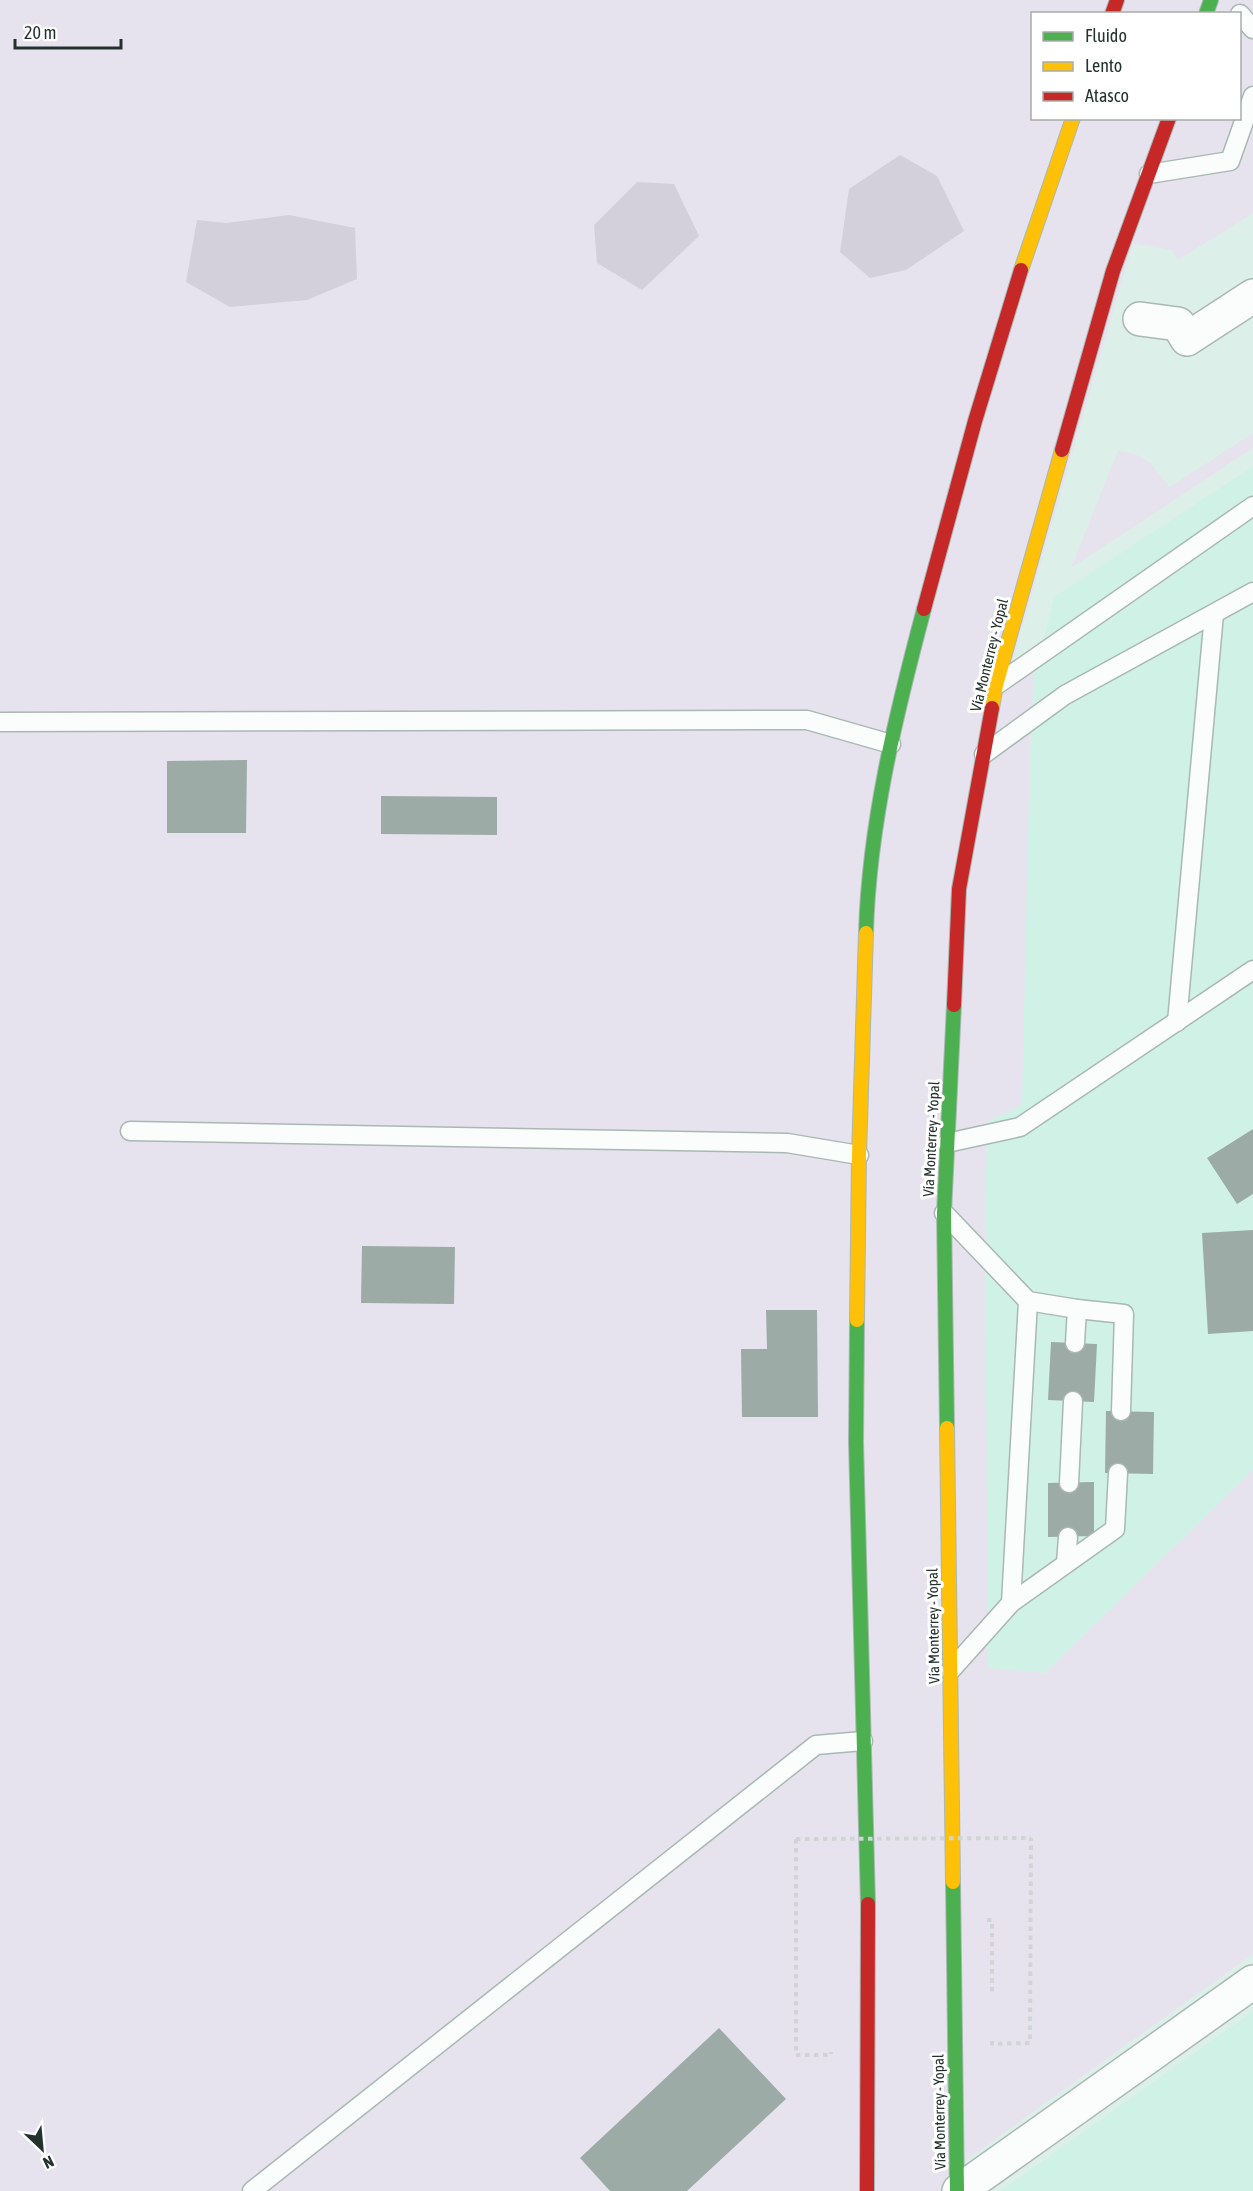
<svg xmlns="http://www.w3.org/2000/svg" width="1253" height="2191" font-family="'Asap Condensed',sans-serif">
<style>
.built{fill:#d0f2e6}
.green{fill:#e6e3ee;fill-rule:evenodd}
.forest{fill:#d3d0db}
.building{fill:#9caba6}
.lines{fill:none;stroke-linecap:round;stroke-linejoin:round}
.lane-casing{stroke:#a9b8b3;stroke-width:21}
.street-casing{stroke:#a9b8b3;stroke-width:36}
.fast-casing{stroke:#a9b8b3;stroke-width:16}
.slow-casing{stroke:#a9b8b3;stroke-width:16}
.jam-casing{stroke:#a9b8b3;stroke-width:16}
.path{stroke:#ced5d2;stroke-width:4;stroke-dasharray:4.5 4.5;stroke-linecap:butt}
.lane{stroke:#fafdfc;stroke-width:18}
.street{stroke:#fafdfc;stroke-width:33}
.fast{stroke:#4caf50;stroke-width:14}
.slow{stroke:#ffc107;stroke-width:14}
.jam{stroke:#c62828;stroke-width:14}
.path-bridge{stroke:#ced5d2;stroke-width:4;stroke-dasharray:4.5 4.5;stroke-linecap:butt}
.labels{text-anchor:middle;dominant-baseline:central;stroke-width:6;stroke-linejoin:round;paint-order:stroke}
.street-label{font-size:15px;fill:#24322e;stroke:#fff}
</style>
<rect width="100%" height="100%" fill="#dcf0e9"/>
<g class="built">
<polygon points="1253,466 1253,1470 1045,1673 988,1668 985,1231 987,1122 1030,753 1034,676 1054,597"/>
<polygon points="1253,2011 1253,2191 1000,2191"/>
</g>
<g class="green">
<path d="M 0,0 L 1253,0 L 1253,213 L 1178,260 L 1172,250 L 1133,243 L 1006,683 L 1037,661 L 1034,676 L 1030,753 L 1022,1105 L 987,1122 L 985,1231 L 988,1668 L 1045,1673 L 1253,1470 L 1253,1954 L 966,2160 L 966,2191 L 0,2191 ZM 1032,14 L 1240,14 L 1240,118 L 1032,118 Z"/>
<path d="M 1253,433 L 1253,448 L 1071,568 L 1118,450 C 1151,457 1150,463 1170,487 Z"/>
</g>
<g class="forest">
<polygon points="900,155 937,176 964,231 906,270 870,278 840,252 849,189"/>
<polygon points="637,182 674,184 699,236 642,290 597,263 594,225"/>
<polygon points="289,215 355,228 357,279 307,300 230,307 186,282 197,220 226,223"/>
</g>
<g class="building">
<polygon points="247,760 246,833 167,833 167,761"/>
<polygon points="381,796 497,797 497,835 381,834"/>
<polygon points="1253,1129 1253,1194 1237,1204 1207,1158"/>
<polygon points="1253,1230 1253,1331 1208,1334 1202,1233"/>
<polygon points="362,1246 455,1247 454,1304 361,1303"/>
<polygon points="766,1310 817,1310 818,1417 742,1417 741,1349 767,1349"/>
<polygon points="1051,1342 1097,1344 1094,1402 1048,1400"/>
<polygon points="1106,1411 1154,1412 1153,1474 1105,1473"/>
<polygon points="1094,1482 1094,1536 1048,1537 1048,1483"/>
<polygon points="719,2028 786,2099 687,2191 610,2191 580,2158"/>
</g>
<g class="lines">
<g class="lane-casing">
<g id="lane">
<polyline points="1240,14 1253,29"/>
<polyline points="1149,174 1230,161 1253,96"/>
<polyline points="998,684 1253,506"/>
<polyline points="0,722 807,720 891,744"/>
<polyline points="984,754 1065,695 1253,592"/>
<polyline points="1177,1022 1214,614"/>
<polyline points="130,1131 787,1143 859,1155"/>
<polyline points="947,1143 1020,1127 1253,970"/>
<polyline points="944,1213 1028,1301 1077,1309 1075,1343"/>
<polyline points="1077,1309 1124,1314 1121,1411"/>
<polyline points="1069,1483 1073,1401"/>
<polyline points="1066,1563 1068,1537"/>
<polyline points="1011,1603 1028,1301"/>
<polyline points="951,1670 1011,1603 1115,1529 1118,1473"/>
<polyline points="252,2191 816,1745 863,1741"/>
</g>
</g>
<g class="street-casing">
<g id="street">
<polyline points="1140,319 1178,324 1187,339 1253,296"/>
<polyline points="959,2191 1253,1982"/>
</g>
</g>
<g class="fast-casing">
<g id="fast">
<polyline points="1206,14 1211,0"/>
<path d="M 866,933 C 869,824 896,714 924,609"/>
<polyline points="857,1320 856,1442 868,1904"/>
<polyline points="947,1428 944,1213 954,1005"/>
<polyline points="953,1882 957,2191"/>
</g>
</g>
<g class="slow-casing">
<g id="slow">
<polyline points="1021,270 1073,118"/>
<polyline points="992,708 996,685 1062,450"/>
<polyline points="857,1320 859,1155 866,933"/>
<polyline points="947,1428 953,1882"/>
</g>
</g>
<g class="jam-casing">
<g id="jam">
<polyline points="1112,14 1117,0"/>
<polyline points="1062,450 1113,271 1169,118"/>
<polyline points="924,609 975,421 1021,270"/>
<polyline points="954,1005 959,889 992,708"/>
<polyline points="867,2191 868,1904"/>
</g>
</g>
<g class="path">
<polyline points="796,1839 796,2055 831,2055 831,2052"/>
<polyline points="987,1920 992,1920 992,1995"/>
<polyline points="992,2041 992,2044 1030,2043 1031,1838"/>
</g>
<use href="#lane" class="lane"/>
<use href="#street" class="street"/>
<use href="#fast" class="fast"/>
<use href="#slow" class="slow"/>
<use href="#jam" class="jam"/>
<polyline class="path-bridge" points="796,1839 1031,1838"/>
</g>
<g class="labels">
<g class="street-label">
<text transform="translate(989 655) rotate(-76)">Vía Monterrey - Yopal</text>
<text transform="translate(931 1139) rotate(-87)">Vía Monterrey - Yopal</text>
<text transform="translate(933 1626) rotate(-91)">Vía Monterrey - Yopal</text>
<text transform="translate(939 2112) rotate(-91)">Vía Monterrey - Yopal</text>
</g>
</g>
<rect x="1031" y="12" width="210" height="108" fill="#ffffff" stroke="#a7adab" stroke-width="1.5"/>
<rect x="1043" y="32" width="30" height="9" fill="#4caf50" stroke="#a7adab" stroke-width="1.5"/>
<text x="1085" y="42" font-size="18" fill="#24322e">Fluido</text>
<rect x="1043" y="62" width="30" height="9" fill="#ffc107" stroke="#a7adab" stroke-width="1.5"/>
<text x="1085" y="72" font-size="18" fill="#24322e">Lento</text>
<rect x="1043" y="92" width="30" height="9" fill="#c62828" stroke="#a7adab" stroke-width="1.5"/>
<text x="1085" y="102" font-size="18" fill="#24322e">Atasco</text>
<g transform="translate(42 2149) rotate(154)" stroke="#ffffff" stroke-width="4.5" paint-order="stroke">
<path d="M0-4.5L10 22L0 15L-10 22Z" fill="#24322e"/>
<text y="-9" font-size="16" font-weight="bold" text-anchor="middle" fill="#24322e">N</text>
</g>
<path d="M15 39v9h106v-9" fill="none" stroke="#24322e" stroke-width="3"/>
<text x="24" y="39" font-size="18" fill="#24322e" stroke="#ffffff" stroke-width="4.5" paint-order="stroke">20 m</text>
</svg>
